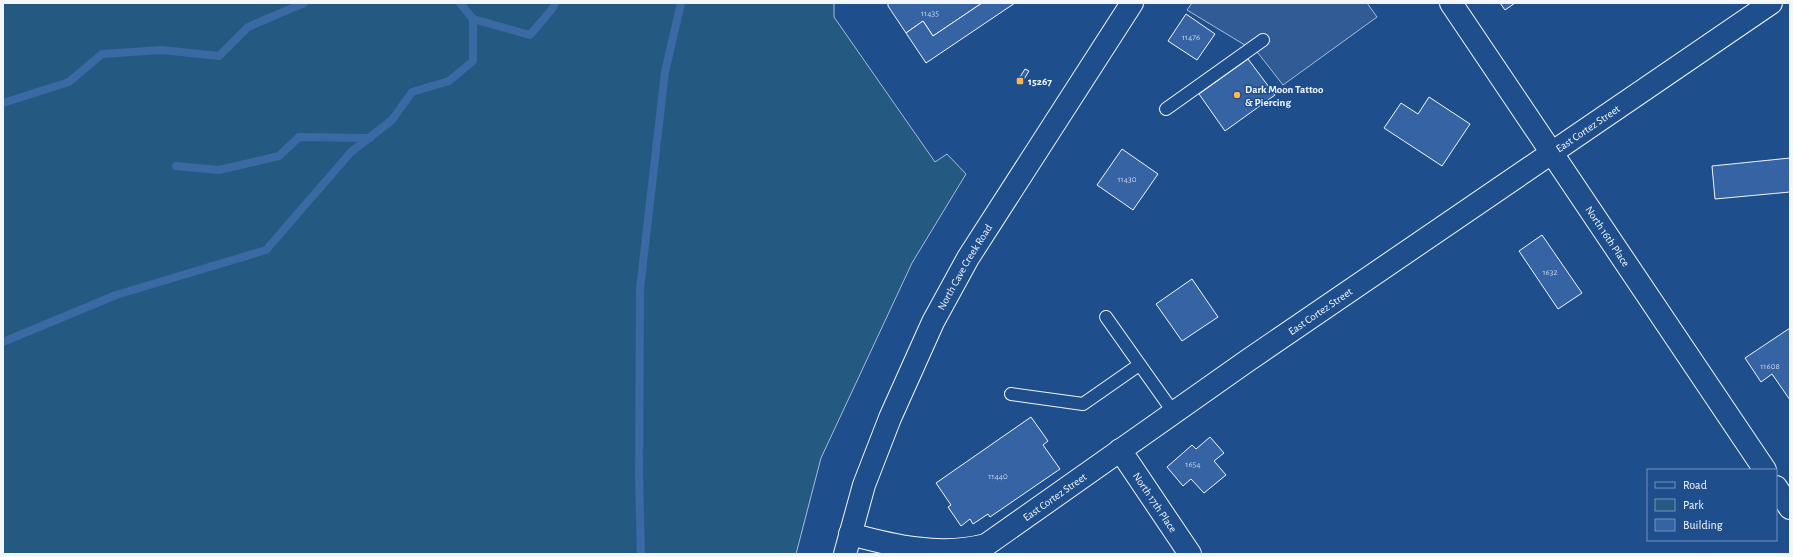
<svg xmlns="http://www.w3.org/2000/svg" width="1793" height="557" font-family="'Alegreya Sans',sans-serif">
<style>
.green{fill:#245a82;stroke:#a8bbd7}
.parking{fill:#305b95;stroke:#a8bbd7}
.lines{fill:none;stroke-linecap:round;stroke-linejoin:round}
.stream{stroke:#3b69a3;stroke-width:8}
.building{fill:#3563a3;stroke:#f2f6ff}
.service-casing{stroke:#f2f6ff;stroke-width:14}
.minor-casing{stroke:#f2f6ff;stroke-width:24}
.primary-casing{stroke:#f2f6ff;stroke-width:24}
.service{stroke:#1f4e8c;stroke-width:12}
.minor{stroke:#1f4e8c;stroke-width:22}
.primary{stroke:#1f4e8c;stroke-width:22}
.poi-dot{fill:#ffb74d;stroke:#1f4e8c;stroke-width:1.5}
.labels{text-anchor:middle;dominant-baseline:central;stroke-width:3;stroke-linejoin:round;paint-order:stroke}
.number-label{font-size:9px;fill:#c3d1e8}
.poi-label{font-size:11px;font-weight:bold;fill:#f2f6ff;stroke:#1f4e8c;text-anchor:start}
.street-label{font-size:11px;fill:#f2f6ff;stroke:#1f4e8c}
</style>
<rect width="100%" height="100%" fill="#1f4e8c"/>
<polygon class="green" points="3,3 834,3 834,17 935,162 947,154 966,174 912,263 821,458 796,554 3,554"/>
<polygon class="parking" points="1192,3 1367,3 1377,17 1283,85 1258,53 1187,10"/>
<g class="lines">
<g class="stream">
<polyline points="460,3 473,19 530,35 552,9 555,3"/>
<polyline points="3,103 69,82 102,54 162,50 219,56 248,27 304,3"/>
<polyline points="176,166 219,170 279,156 299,137 370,138"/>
<polyline points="3,342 116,295 266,250 351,152 392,120 412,92 449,81 473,61 473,19"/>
<polyline points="641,554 639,478 640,289 665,72 681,3"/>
</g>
</g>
<g class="building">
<polygon points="888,3 982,3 933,36 923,21 906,33 888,6"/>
<polygon points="982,3 1015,3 926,63 906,33 923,21 933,36"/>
<polygon points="1500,3 1515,3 1505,10"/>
<polygon points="1186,14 1215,34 1197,60 1168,41"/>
<polygon points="1248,59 1275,95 1225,131 1199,94"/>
<polygon points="1025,69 1029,71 1021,84 1017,82"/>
<polygon points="1429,97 1470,124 1442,166 1384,128 1401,103 1418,114"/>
<polygon points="1122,149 1158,174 1133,210 1097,185"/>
<polygon points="1790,158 1790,192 1715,199 1712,166"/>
<polygon points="1542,235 1582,293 1558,309 1519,251"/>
<polygon points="1192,279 1218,317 1182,341 1156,304"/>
<polygon points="1790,328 1790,400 1772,374 1761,382 1745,358"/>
<polygon points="1031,417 1048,441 1043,445 1060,469 990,517 988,514 973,524 970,519 961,526 948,507 951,505 936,483"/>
<polygon points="1210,437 1224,453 1214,461 1226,475 1204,493 1191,479 1183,486 1167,467 1192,445 1196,449"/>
</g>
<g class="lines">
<g class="service-casing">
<g id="service">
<polyline points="1166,109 1263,40"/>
<polyline points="1106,317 1174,413"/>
<polyline points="1011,394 1083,404 1139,365"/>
</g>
</g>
<g class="minor-casing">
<g id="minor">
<path id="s1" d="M 1451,3 L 1765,470"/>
<path id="s2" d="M 1120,450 L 1190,554"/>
<polyline points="1776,487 1790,508"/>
<path id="s3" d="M 850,534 C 894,546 941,557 986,545 L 1247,361 L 1771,3"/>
</g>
</g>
<g class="primary-casing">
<g id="primary">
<path id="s4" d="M 845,554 L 864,485 L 890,418 L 933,322 L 968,258 L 1132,3"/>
</g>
</g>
<use href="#service" class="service"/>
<use href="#minor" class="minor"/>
<use href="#primary" class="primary"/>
</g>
<g class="poi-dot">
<rect x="1016" y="77" width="8" height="8" rx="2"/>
<circle cx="1237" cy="95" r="4"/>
</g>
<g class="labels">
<g class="number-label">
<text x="930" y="13">11435</text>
<text x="1191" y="37">11476</text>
<text x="1127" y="179">11430</text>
<text x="1550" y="272">1632</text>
<text x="1770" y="366">11608</text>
<text x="1193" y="464">1654</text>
<text x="998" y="476">11440</text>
</g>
<g class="poi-label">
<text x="1028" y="81">15267</text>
<text x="1245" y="89">Dark Moon Tattoo<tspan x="1245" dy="13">&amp; Piercing</tspan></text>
</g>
<g class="street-label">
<text stroke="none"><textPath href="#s3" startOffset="870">East Cortez Street</textPath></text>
<text stroke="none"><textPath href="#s1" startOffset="281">North 16th Place</textPath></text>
<text stroke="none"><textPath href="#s4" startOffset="312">North Cave Creek Road</textPath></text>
<text stroke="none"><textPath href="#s3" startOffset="546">East Cortez Street</textPath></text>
<text stroke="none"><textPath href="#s3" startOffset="222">East Cortez Street</textPath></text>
<text stroke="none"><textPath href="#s2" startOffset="63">North 17th Place</textPath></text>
</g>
</g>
<rect width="1793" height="557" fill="none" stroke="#f2f6ff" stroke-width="8"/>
<rect x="1647" y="469" width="130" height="72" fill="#1f4e8c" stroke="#7391ba"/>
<rect x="1655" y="482" width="20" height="6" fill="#1f4e8c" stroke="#7391ba"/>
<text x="1683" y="489" font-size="12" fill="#f2f6ff">Road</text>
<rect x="1655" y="499" width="20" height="12" fill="#245a82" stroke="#7391ba"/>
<text x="1683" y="509" font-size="12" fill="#f2f6ff">Park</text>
<rect x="1655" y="519" width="20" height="12" fill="#3563a3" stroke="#7391ba"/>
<text x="1683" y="529" font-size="12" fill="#f2f6ff">Building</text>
</svg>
